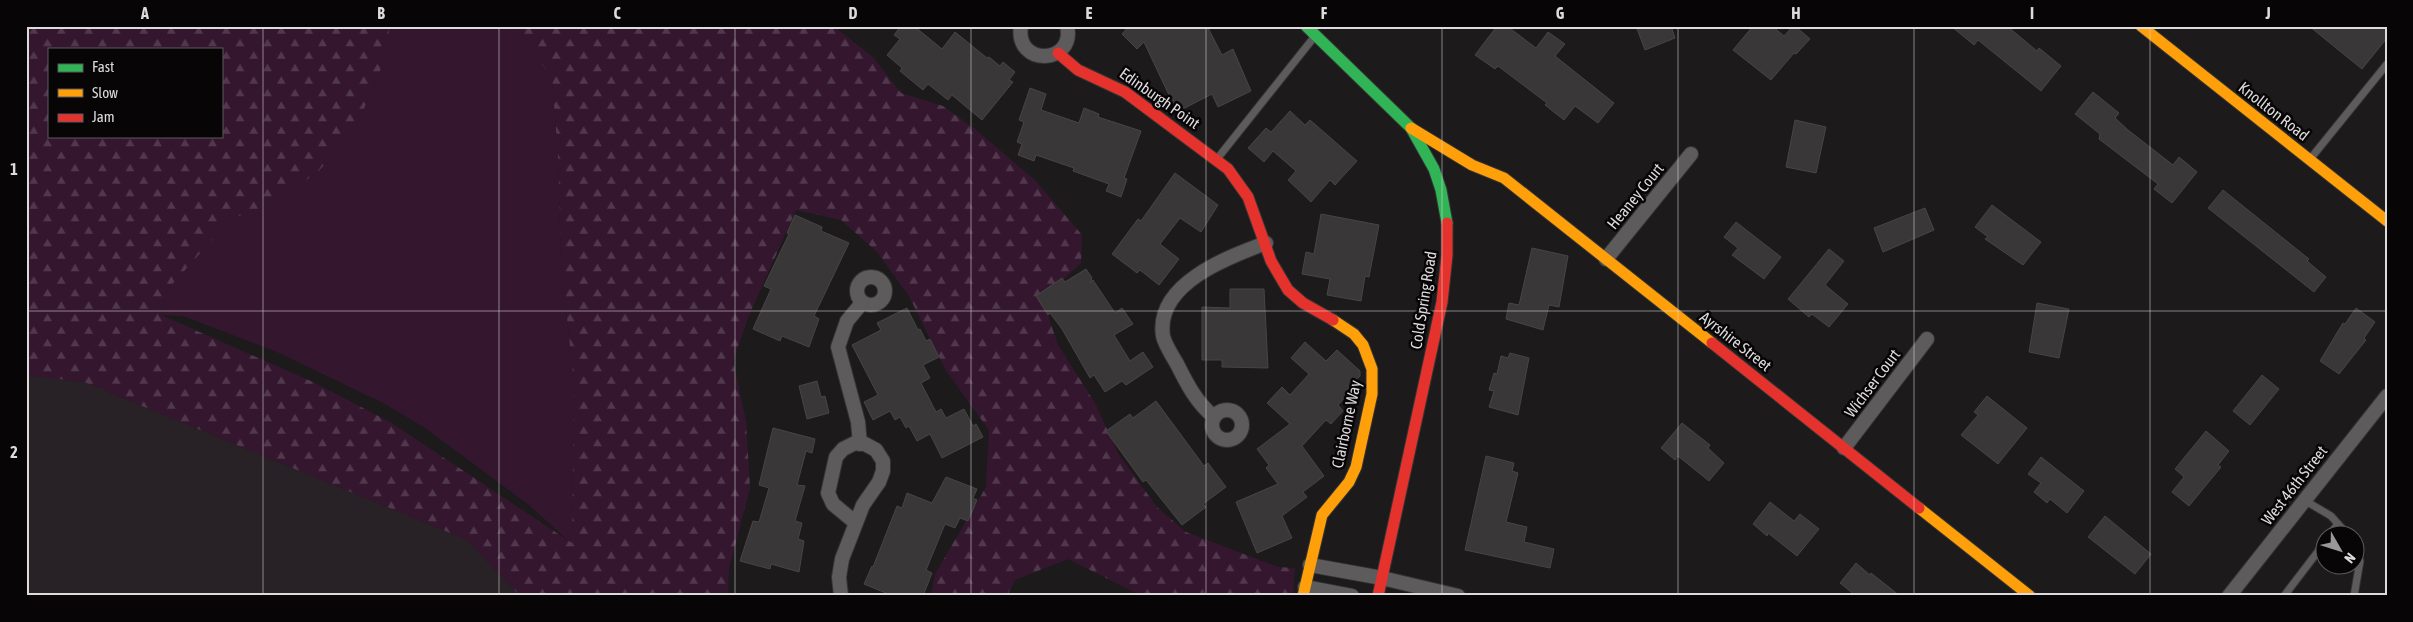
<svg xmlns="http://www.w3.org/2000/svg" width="2413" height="622" font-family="'Asap Condensed',sans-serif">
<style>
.built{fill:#282126}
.green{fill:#34172e}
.forest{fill:url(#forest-firs);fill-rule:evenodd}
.building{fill:#393738;stroke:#474546}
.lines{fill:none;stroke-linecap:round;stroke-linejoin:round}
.lane-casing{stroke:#353434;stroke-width:9}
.street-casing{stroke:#353434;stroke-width:16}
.fast-casing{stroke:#353434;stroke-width:13}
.slow-casing{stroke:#353434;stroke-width:13}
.jam-casing{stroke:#353434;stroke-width:13}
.lane{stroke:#5d5b5c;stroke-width:7}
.street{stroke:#5d5b5c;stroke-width:14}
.fast{stroke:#30b455;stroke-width:11}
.slow{stroke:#ff9f0a;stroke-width:11}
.jam{stroke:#e5322d;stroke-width:11}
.grid{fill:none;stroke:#dedbdd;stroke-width:1;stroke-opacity:0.55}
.labels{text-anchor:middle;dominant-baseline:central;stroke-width:5;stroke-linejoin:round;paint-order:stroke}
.street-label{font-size:16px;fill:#dedbdd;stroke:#070506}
.neatline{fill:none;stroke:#dedbdd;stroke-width:2}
.grid-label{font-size:16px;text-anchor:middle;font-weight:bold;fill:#dedbdd}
</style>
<defs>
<pattern id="forest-firs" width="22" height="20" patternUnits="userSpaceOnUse" patternTransform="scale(1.25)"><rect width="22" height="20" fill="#34172e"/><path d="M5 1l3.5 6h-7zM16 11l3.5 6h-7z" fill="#51384c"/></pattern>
</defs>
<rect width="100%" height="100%" fill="#1c1a1b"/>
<polygon class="built" points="26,375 84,382 467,540 520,596 26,596"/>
<polygon class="green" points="390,26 517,26 552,79 558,156 561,263 574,383 572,544 529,505 425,428 385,404 277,352 183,316 161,315 168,289 231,219 270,205 318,172 355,130 383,64"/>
<path class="forest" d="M 26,26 L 390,26 L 383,64 L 355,130 L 318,172 L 270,205 L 231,219 L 168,289 L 161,315 L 313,382 L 390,422 L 572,543 L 574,383 L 561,263 L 558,156 L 552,79 L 517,26 L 833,26 L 873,57 L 901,93 L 943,106 L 976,130 L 1035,180 L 1082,235 L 1081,263 L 1049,293 L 1046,309 L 1058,345 L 1095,403 L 1119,455 L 1157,507 L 1186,532 L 1278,567 L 1295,568 L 1293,596 L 1142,596 L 1068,559 L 1015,580 L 1007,596 L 931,596 L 935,574 L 986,487 L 989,430 L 945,369 L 909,296 L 877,252 L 841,220 L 796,210 L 748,318 L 733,361 L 746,421 L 750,488 L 729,569 L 728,596 L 520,596 L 467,540 L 84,382 L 26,375 ZM 49,49 L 221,49 L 221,136 L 49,136 Z"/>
<g class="building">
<polygon points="901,26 914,26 942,49 955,32 987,58 989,57 1000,66 1003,62 1015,72 1009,80 1013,82 982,120 952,95 948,100 928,84 923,90 900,71 902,68 887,55 900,39 894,35"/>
<polygon points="1129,26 1207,26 1222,55 1233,49 1251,91 1218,107 1212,94 1177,112 1144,42 1137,49 1122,34"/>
<polygon points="1497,26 1507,26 1536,48 1548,32 1565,44 1555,56 1614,103 1598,123 1575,106 1564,120 1545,105 1547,103 1498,66 1495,69 1475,55"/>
<polygon points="1636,26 1671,26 1675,38 1645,50"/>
<polygon points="1753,26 1772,26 1784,36 1793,26 1795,26 1810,39 1796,54 1794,53 1771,80 1733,50"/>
<polygon points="1951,26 2007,26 2037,51 2039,48 2061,66 2041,91 1978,40 1974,45"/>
<polygon points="2309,26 2387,26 2387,38 2362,69"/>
<polygon points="1030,88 1046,94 1041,110 1079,123 1084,108 1099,114 1098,117 1141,131 1124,178 1127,179 1121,197 1106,191 1109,184 1073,171 1074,168 1036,155 1034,161 1018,155 1022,144 1017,142 1024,122 1019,120"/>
<polygon points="2093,92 2119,113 2115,118 2128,130 2173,165 2179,157 2197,172 2172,203 2154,189 2158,184 2099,139 2100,134 2075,114"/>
<polygon points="1290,111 1305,125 1310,120 1357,161 1335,185 1330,180 1311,202 1288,180 1296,171 1273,151 1264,162 1248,148 1266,128 1271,132"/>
<polygon points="1795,120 1826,127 1816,173 1786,167"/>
<polygon points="1175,173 1218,205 1201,232 1180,218 1160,244 1179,259 1159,285 1140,270 1137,273 1112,254 1138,219 1141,221"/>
<polygon points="2223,190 2309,259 2307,261 2326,277 2314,292 2208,208"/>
<polygon points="1992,205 2041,242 2023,265 1985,239 1988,237 1975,227"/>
<polygon points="1925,208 1934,230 1883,252 1874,228"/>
<polygon points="1321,214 1379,225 1369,277 1365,276 1361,301 1327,295 1330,279 1302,274 1306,252 1314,254"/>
<polygon points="795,215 822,227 821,231 849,243 814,316 819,319 809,347 782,336 780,341 753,329 771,289 764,286 789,234 787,233"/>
<polygon points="1736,222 1781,257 1764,279 1732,255 1738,248 1724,237"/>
<polygon points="1532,248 1568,256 1559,307 1549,305 1543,330 1506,319 1509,303 1519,305"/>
<polygon points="1829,249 1844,261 1825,285 1848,304 1829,327 1812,314 1809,317 1788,299"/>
<polygon points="1086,269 1092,278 1090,283 1093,280 1115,313 1122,308 1133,324 1114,335 1130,361 1143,352 1153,367 1126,385 1122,381 1105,392 1094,375 1090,378 1062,329 1050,313 1048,315 1036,296 1062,278 1065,282"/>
<polygon points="1230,289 1264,289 1268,368 1222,367 1222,360 1202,360 1202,307 1230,308"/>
<polygon points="2037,303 2069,309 2059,358 2029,352"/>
<polygon points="907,308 918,330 920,329 926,341 930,339 939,357 923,365 930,378 921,383 936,412 941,409 946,418 964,409 973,426 976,424 983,437 942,458 930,434 917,441 909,426 906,428 900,417 895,420 890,411 873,420 864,402 878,395 852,345 881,330 877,323"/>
<polygon points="2356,308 2375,322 2364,338 2366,340 2339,374 2320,361 2343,323 2345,324"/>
<polygon points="1305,342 1326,361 1337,350 1360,371 1360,376 1345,392 1348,394 1338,405 1343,411 1331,424 1326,420 1302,446 1324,476 1303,492 1307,497 1282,516 1292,538 1257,553 1236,502 1278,484 1266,468 1269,465 1257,449 1290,424 1267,403 1282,387 1290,395 1309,374 1291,358"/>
<polygon points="1510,353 1529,358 1518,415 1489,407 1494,391 1489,390 1494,373 1497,374 1501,356 1508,358"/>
<polygon points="2262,375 2279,389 2250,425 2233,411"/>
<polygon points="817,381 821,397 825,396 829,413 807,419 799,386"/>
<polygon points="1987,396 2027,428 1998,464 1961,435 1978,415 1974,412"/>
<polygon points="1156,401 1204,466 1208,463 1226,487 1203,504 1206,507 1182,525 1146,480 1143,482 1106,431 1130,414 1133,418"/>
<polygon points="1682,423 1710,445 1708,448 1724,463 1709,481 1678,456 1675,460 1661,448"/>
<polygon points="773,428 815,439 812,453 806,451 797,485 805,486 795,521 802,523 798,539 804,541 799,572 771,564 770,569 740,561 753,521 759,522 769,488 759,485"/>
<polygon points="2206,431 2229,451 2218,465 2221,467 2189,506 2172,492 2184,477 2175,469"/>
<polygon points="1486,456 1514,463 1512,471 1518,473 1506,522 1527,527 1524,542 1554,549 1550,568 1465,550"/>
<polygon points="2041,457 2084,491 2067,513 2050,499 2047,503 2034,492 2041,483 2028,474"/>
<polygon points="946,477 977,489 973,498 977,500 968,521 960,518 955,528 945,524 926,570 932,573 923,596 893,596 864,584 872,566 873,567 897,506 902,508 907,493 932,503"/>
<polygon points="1770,502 1794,521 1800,514 1819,529 1797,556 1768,533 1767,536 1753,524"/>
<polygon points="2105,516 2151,554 2135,574 2088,537"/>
<polygon points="1856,563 1870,575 1871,573 1900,596 1856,596 1840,583"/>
</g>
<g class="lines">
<g class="lane-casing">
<g id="lane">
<polyline points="2311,158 2387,64"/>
<polyline points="1217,159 1315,36"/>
<polyline points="2304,500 2331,516 2347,534"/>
<polyline points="2330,534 2338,524"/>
<polyline points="2284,596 2326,541"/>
<polyline points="2354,596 2360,561 2356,551"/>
</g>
</g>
<g class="street-casing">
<g id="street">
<path d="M 1021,26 C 1014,67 1076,65 1067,26"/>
<polyline points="1606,259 1691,154"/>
<circle cx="871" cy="291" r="14"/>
<circle cx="1227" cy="425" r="15"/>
<path d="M 1214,417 C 1196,402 1187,384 1177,364 C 1172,355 1165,345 1163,336 C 1155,284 1228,257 1266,243"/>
<polyline points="860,444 858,422 838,347 847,321 862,303"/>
<polyline points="1844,448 1927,339"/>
<polyline points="1310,565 1382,578 1458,596"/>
<polyline points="1305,587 1352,596"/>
<polyline points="841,596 839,577 842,559 863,505 879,482 883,471 883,461 876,450 865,444 855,443 843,449 836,457 828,493 833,504 856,523"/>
<polyline points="2229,596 2387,396"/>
</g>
</g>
<g class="fast-casing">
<polyline id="fast" points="1306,26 1411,128 1434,169 1441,190 1447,223"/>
</g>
<g class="slow-casing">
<g id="slow">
<polyline points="2141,26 2387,221"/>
<polyline points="1411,128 1472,165 1504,178 1712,343"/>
<polyline points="1919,508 2030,596"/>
<polyline points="1303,596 1322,515 1349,482 1356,467 1372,394 1372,369 1363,345 1354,334 1333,320"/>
</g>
</g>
<g class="jam-casing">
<g id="jam">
<polyline points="1058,53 1078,70 1125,92 1228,169 1248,197 1271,261 1288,290 1303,303 1333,320"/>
<polyline points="1712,343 1919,508"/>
<polyline points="1378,596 1442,302 1447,255 1447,223"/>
</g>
</g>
<use href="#lane" class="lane"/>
<use href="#street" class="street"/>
<use href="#fast" class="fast"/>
<use href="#slow" class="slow"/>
<use href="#jam" class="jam"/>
</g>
<path class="grid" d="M 263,26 L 263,596M 499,26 L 499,596M 735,26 L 735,596M 971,26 L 971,596M 1206,26 L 1206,596M 1442,26 L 1442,596M 1678,26 L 1678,596M 1914,26 L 1914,596M 2150,26 L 2150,596M 26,311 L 2387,311"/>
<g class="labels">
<g class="street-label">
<text transform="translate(1160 98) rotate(35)">Edinburgh Point</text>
<text transform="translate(2274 111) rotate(38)">Knollton Road</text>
<text transform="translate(1635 196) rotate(-51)">Heaney Court</text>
<text transform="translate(1423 300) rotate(-81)">Cold Spring Road</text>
<text transform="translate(1736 341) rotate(38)">Ayrshire Street</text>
<text transform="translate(1872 383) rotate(-53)">Wichser Court</text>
<text transform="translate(1346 424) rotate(-78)">Clairborne Way</text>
<text transform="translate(2294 485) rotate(-52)">West 46th Street</text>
</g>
</g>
<rect width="2413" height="622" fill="none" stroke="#070506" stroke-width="55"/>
<rect x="48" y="48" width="175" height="90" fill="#070506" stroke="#5d5b5c"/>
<rect x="58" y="64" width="25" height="8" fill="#30b455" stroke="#5d5b5c"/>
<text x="92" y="72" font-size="15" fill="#dedbdd">Fast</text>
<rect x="58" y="89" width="25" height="8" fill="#ff9f0a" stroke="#5d5b5c"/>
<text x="92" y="98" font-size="15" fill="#dedbdd">Slow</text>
<rect x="58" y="114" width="25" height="8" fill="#e5322d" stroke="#5d5b5c"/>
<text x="92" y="122" font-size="15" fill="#dedbdd">Jam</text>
<g transform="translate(2340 550) rotate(129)"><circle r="24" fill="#070506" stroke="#5d5b5c"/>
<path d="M0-4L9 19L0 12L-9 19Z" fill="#9a9799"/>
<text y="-8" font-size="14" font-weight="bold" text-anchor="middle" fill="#dedbdd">N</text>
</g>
<rect x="28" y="28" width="2358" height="566" class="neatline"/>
<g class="grid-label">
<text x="145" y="19">A</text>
<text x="381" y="19">B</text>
<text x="617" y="19">C</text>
<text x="853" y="19">D</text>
<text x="1089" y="19">E</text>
<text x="1324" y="19">F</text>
<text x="1560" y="19">G</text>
<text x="1796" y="19">H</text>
<text x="2032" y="19">I</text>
<text x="2268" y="19">J</text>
<text x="14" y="175">1</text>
<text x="14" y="458">2</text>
</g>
</svg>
